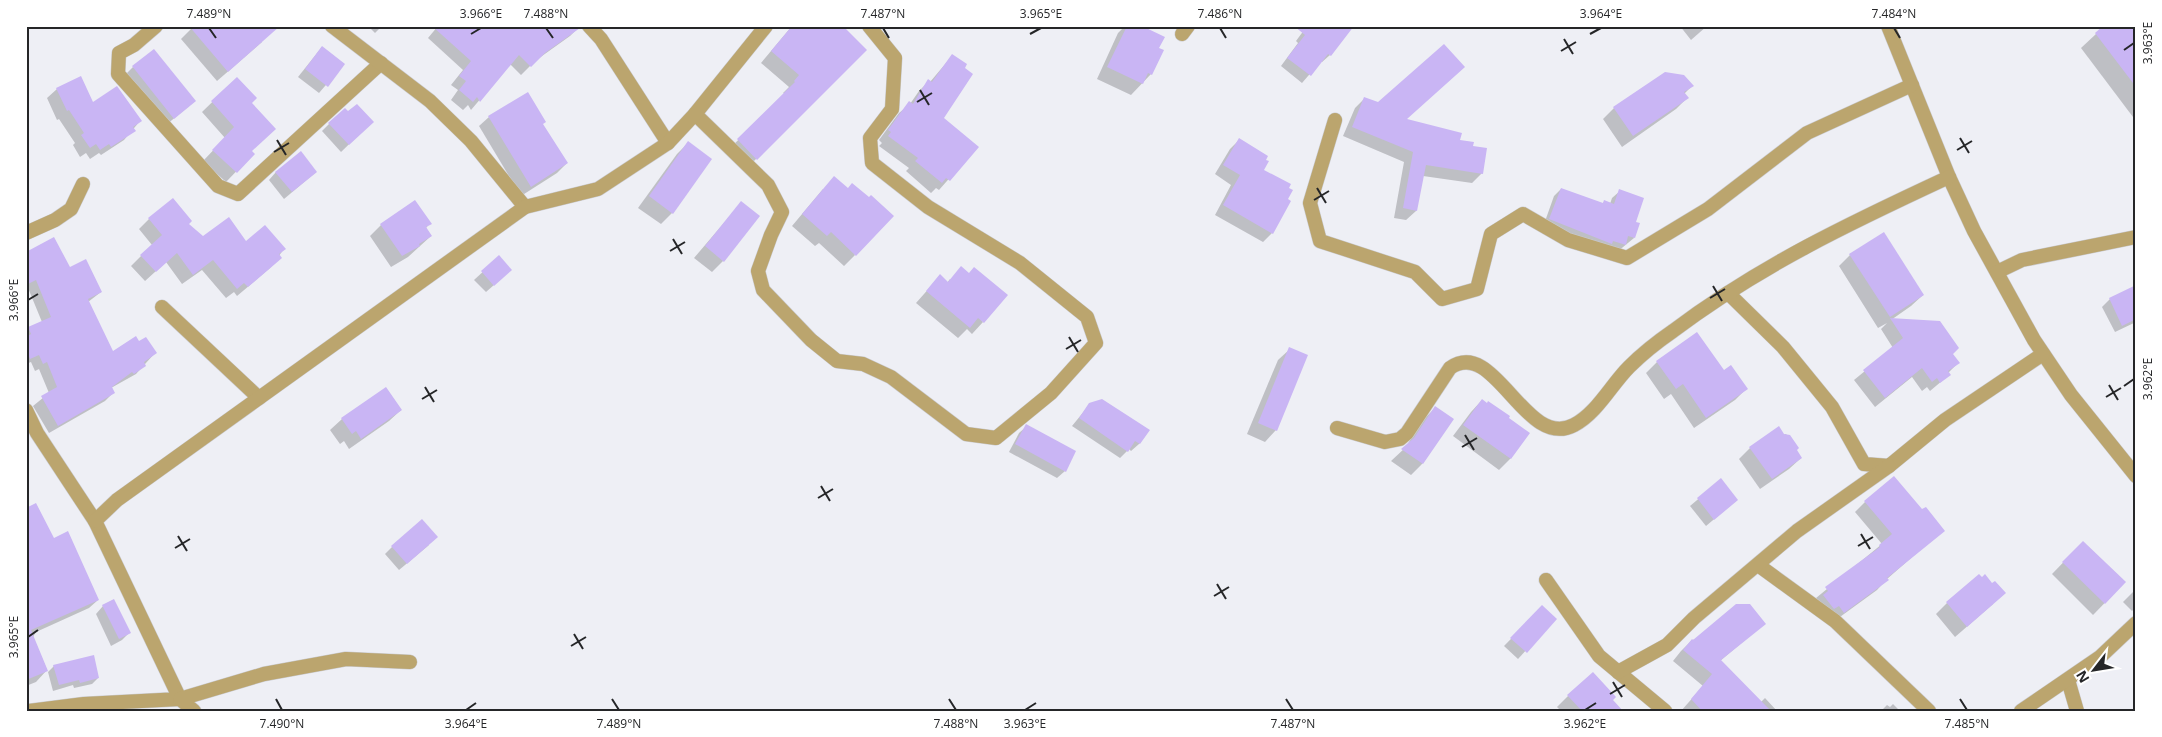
<svg xmlns="http://www.w3.org/2000/svg" width="2162" height="737" font-family="'Open Sans',sans-serif">
<style>
.shadow{fill:#0003}
.building{fill:#c9b5f4}
.lines{fill:none;stroke-linecap:round;stroke-linejoin:round}
.minor-casing{stroke:#cacbd0;stroke-width:15}
.minor{stroke:#bba56e;stroke-width:14}
.ticks{fill:none;stroke:#252628;stroke-width:2}
.neatline{fill:none;stroke:#252628;stroke-width:2}
.ticks-label{font-size:12px;text-anchor:middle;fill:#252628}
</style>
<rect width="100%" height="100%" fill="#eeeff5"/>
<g class="shadow">
<polygon points="194,26 262,42 217,81 181,39"/>
<polygon points="368,26 382,26 375,33"/>
<polygon points="438,26 579,27 570,36 535,61 521,75 510,64 471,110 468,105 463,110 451,100 458,90 451,85 463,70 428,38"/>
<polygon points="792,26 865,50 745,170 727,151 785,94 783,93 789,87 761,63"/>
<polygon points="1125,26 1139,26 1158,49 1162,51 1151,74 1131,95 1097,79 1118,33"/>
<polygon points="1307,26 1330,55 1322,62 1321,61 1302,83 1281,66 1298,43 1296,41"/>
<polygon points="1680,26 1707,26 1691,40"/>
<polygon points="2136,26 2136,121 2081,48 2096,34"/>
<polygon points="322,47 344,64 319,93 298,77"/>
<polygon points="952,56 943,119 977,147 939,190 936,188 931,193 906,171 909,168 879,146 882,143 879,140 899,113 910,104 919,91 929,81 930,82"/>
<polygon points="133,67 195,101 166,125 126,74"/>
<polygon points="237,78 250,103 251,152 253,154 226,182 203,161 225,138 202,112"/>
<polygon points="1692,86 1684,94 1687,98 1676,109 1622,147 1603,119 1614,108"/>
<polygon points="57,89 93,104 140,121 124,140 101,155 99,153 90,159 86,153 80,157 73,145 75,143 59,119 57,120 47,98"/>
<polygon points="1365,98 1405,120 1472,147 1482,173 1472,183 1423,176 1416,211 1406,220 1394,218 1404,162 1343,136 1355,108"/>
<polygon points="489,117 542,124 567,163 557,173 521,196 479,126"/>
<polygon points="372,122 341,152 322,131 329,124"/>
<polygon points="1239,140 1262,170 1272,233 1263,242 1215,215 1231,185 1215,174 1230,149"/>
<polygon points="688,143 672,213 661,224 638,208 677,154"/>
<polygon points="276,172 316,172 284,199 269,180"/>
<polygon points="823,189 855,255 844,266 819,243 815,246 792,226"/>
<polygon points="1561,189 1602,204 1604,202 1610,204 1612,198 1620,191 1634,238 1617,252 1543,227 1554,196"/>
<polygon points="741,203 723,261 712,272 694,258"/>
<polygon points="149,219 188,224 203,238 284,249 270,268 237,296 234,292 226,298 202,270 182,284 166,262 145,281 131,266 152,245 139,229"/>
<polygon points="430,223 426,228 431,236 408,257 391,267 370,236 381,225"/>
<polygon points="26,253 69,269 101,292 88,302 112,353 139,343 155,353 136,374 111,388 113,393 105,401 49,433 33,406 49,393 39,369 35,371 31,362 26,364 26,330 42,322 28,288 26,289"/>
<polygon points="1850,255 1923,295 1911,306 1891,320 1939,322 1952,354 1958,363 1948,373 1949,375 1930,391 1927,387 1922,391 1912,377 1875,407 1854,380 1893,348 1881,329 1887,323 1878,328 1839,266"/>
<polygon points="499,257 503,277 486,292 474,280"/>
<polygon points="940,276 947,283 950,279 983,322 972,334 967,329 958,338 916,303"/>
<polygon points="2136,286 2136,322 2115,332 2102,307 2110,299"/>
<polygon points="1290,349 1276,430 1265,442 1247,434 1278,360"/>
<polygon points="1657,362 1724,371 1746,389 1735,400 1694,428 1671,394 1664,399 1646,373"/>
<polygon points="386,388 401,410 389,421 349,449 344,441 340,444 330,430 342,419"/>
<polygon points="1482,400 1528,434 1510,459 1499,470 1453,436 1471,412"/>
<polygon points="1090,404 1148,430 1139,444 1131,451 1129,449 1120,458 1072,426"/>
<polygon points="1435,408 1452,420 1422,464 1411,475 1391,461 1405,448 1424,419"/>
<polygon points="1027,426 1065,471 1057,478 1009,452 1019,433"/>
<polygon points="1786,434 1801,458 1789,469 1760,489 1739,459 1750,448"/>
<polygon points="1721,480 1737,500 1706,526 1690,506"/>
<polygon points="1865,502 1922,511 1943,530 1887,579 1877,590 1833,622 1816,598 1882,544 1855,512"/>
<polygon points="26,509 54,540 98,600 89,608 36,632 33,637 47,670 36,682 26,686"/>
<polygon points="2083,542 2125,582 2093,615 2052,574"/>
<polygon points="429,545 399,570 385,554 392,547"/>
<polygon points="2136,589 2136,607 2132,611 2123,602"/>
<polygon points="1947,603 1993,604 1955,637 1936,614"/>
<polygon points="103,606 129,633 122,640 111,646 96,614"/>
<polygon points="1542,607 1555,619 1518,659 1504,646"/>
<polygon points="1764,624 1720,661 1761,702 1765,698 1777,711 1681,711 1703,686 1673,661 1681,651 1692,640"/>
<polygon points="54,666 98,678 92,684 74,688 73,685 53,691 48,672"/>
<polygon points="1568,696 1611,700 1621,711 1561,711 1557,707"/>
<polygon points="1893,704 1900,711 1881,711 1887,705 1890,707"/>
</g>
<g class="building">
<polygon points="189,26 280,26 228,72"/>
<polygon points="432,26 580,26 580,28 545,53 531,67 519,55 480,102 477,97 473,102 459,90 466,81 459,76 471,61"/>
<polygon points="792,26 843,26 867,50 757,160 737,139 795,82 794,81 799,75 771,51"/>
<polygon points="1127,26 1142,26 1165,37 1159,48 1164,50 1152,75 1148,73 1143,84 1107,67"/>
<polygon points="1294,26 1354,26 1331,56 1328,54 1311,76 1287,58 1305,35"/>
<polygon points="2103,26 2136,26 2136,87 2095,33"/>
<polygon points="1444,44 1465,67 1407,119 1462,133 1460,140 1474,142 1473,146 1487,148 1483,174 1426,165 1417,211 1403,208 1413,152 1352,127 1364,97 1378,102"/>
<polygon points="322,46 345,64 328,87 305,69"/>
<polygon points="154,49 196,101 174,119 132,66"/>
<polygon points="952,54 967,64 965,68 973,74 944,118 979,147 950,181 946,178 942,183 915,161 918,158 888,136 891,132 888,130 909,101 913,104 928,79 932,82"/>
<polygon points="1665,72 1684,75 1694,86 1684,92 1689,98 1633,136 1613,107"/>
<polygon points="81,76 93,102 117,86 142,121 133,127 136,131 111,147 109,144 100,150 96,144 90,148 81,135 84,133 69,110 67,111 56,88"/>
<polygon points="237,77 257,98 252,103 276,129 252,151 255,154 237,173 212,150 234,127 211,101"/>
<polygon points="528,92 546,122 543,124 568,163 531,187 488,116"/>
<polygon points="357,104 374,122 349,145 328,123 345,108 348,111"/>
<polygon points="1239,138 1268,156 1266,160 1269,161 1264,170 1291,184 1289,188 1293,190 1288,199 1291,201 1273,234 1223,205 1240,175 1223,165"/>
<polygon points="688,141 712,159 673,214 649,196"/>
<polygon points="301,151 317,172 292,192 275,172"/>
<polygon points="834,176 848,188 852,183 869,197 871,195 894,216 856,256 831,232 827,236 802,214"/>
<polygon points="1561,188 1603,203 1604,200 1614,204 1619,189 1644,198 1636,222 1640,223 1635,238 1628,236 1626,245 1613,241 1612,244 1549,219"/>
<polygon points="173,198 192,221 189,224 203,236 229,217 246,241 265,225 286,249 279,254 282,258 248,287 244,283 237,289 213,260 193,275 177,253 156,272 140,255 162,235 148,218"/>
<polygon points="415,200 432,224 426,227 432,236 419,244 420,246 402,256 380,224"/>
<polygon points="741,201 760,216 724,262 705,246"/>
<polygon points="1884,232 1924,295 1890,317 1849,254"/>
<polygon points="54,237 70,267 86,259 102,292 88,299 113,351 136,336 139,341 146,337 157,353 144,362 146,366 134,374 132,372 112,387 115,393 58,426 41,396 57,387 47,362 43,364 39,355 30,359 26,349 26,337 31,334 28,327 51,317 36,280 26,285 26,252"/>
<polygon points="499,255 512,270 494,286 481,271"/>
<polygon points="961,266 969,273 974,267 1008,295 984,323 978,318 970,328 926,291 940,274 948,282"/>
<polygon points="2136,285 2136,319 2122,326 2109,298"/>
<polygon points="1890,318 1940,321 1959,348 1953,354 1960,363 1948,371 1951,375 1940,383 1937,378 1932,382 1922,368 1885,398 1863,370 1903,338"/>
<polygon points="1697,332 1724,370 1731,365 1748,389 1706,418 1683,384 1676,389 1656,361"/>
<polygon points="1289,347 1308,355 1277,431 1258,423"/>
<polygon points="386,387 402,410 361,439 356,431 352,434 341,418"/>
<polygon points="1102,399 1150,430 1140,444 1135,441 1128,452 1079,418 1089,403"/>
<polygon points="1482,399 1487,403 1488,401 1510,416 1509,418 1530,433 1511,459 1463,425"/>
<polygon points="1435,406 1454,419 1423,464 1401,449 1414,438"/>
<polygon points="1026,424 1076,451 1066,472 1015,444"/>
<polygon points="1779,426 1784,434 1790,435 1799,448 1797,450 1802,458 1772,479 1749,447"/>
<polygon points="1894,476 1922,509 1926,507 1945,531 1887,578 1889,580 1844,613 1839,606 1834,609 1823,595 1828,591 1825,587 1880,547 1879,545 1892,534 1864,501"/>
<polygon points="1721,478 1738,500 1714,520 1697,498"/>
<polygon points="36,503 54,538 68,531 99,600 31,630 48,671 26,680 26,508"/>
<polygon points="422,519 438,537 407,564 391,546"/>
<polygon points="2083,541 2126,582 2105,604 2062,562"/>
<polygon points="1979,574 1982,577 1985,574 1992,583 1995,581 2006,593 1967,627 1946,602"/>
<polygon points="114,599 131,633 119,639 102,605"/>
<polygon points="1736,604 1750,604 1766,624 1721,660 1771,711 1702,711 1691,699 1712,674 1683,650 1692,639 1693,640"/>
<polygon points="1542,605 1557,619 1527,653 1510,638"/>
<polygon points="94,655 99,678 80,683 79,680 59,685 53,665"/>
<polygon points="1593,672 1616,697 1613,700 1623,711 1582,711 1567,695"/>
</g>
<g class="lines">
<g class="minor-casing">
<g id="minor">
<polyline points="156,26 134,45 119,53 118,74 218,186 238,194 381,63"/>
<polyline points="332,26 430,101 471,141 525,207"/>
<polyline points="589,26 601,39 668,143"/>
<polyline points="1888,26 1949,177 1974,231 2034,340 2071,395 2136,476"/>
<polyline points="1182,34 1188,26"/>
<polyline points="695,114 768,185 782,212 771,235 758,271 763,290 811,340 837,361 863,364 891,377 966,434 996,438 1051,393 1096,343 1087,317 1020,263 928,207 872,163 870,138 892,109 895,58 869,26"/>
<polyline points="1335,120 1310,203 1320,241 1415,272 1442,299 1477,289 1491,234 1523,214 1568,240 1627,258 1708,209 1807,133 1912,85"/>
<polyline points="26,233 55,220 71,209 83,184"/>
<polyline points="1997,272 2022,260 2136,237"/>
<polyline points="1728,293 1783,347 1832,407 1864,464 1889,466 1945,420 2043,354"/>
<polyline points="162,307 259,398"/>
<polyline points="26,410 37,433 95,521 180,699 84,704 29,711"/>
<path d="M 1337,428 L 1385,442 L 1400,439 L 1407,433 L 1450,368 C 1495,336 1525,451 1574,425 C 1597,413 1611,385 1629,367 C 1642,354 1657,342 1673,331 C 1759,266 1852,222 1949,177"/>
<polyline points="95,521 117,500 525,207 598,189 668,143 695,114 766,26"/>
<polyline points="1758,565 1835,621 1929,711"/>
<polyline points="1546,580 1599,656 1665,711"/>
<polyline points="1618,672 1667,645 1694,618 1797,531 1889,466"/>
<polyline points="2068,680 2077,711"/>
<polyline points="194,711 180,699 264,674 346,659 410,662"/>
<polyline points="2021,711 2100,657 2136,623"/>
</g>
</g>
<use href="#minor" class="minor"/>
</g>
<path class="ticks" d="M 209,28 L 216,38M 546,28 L 553,38M 883,28 L 889,38M 1220,28 L 1226,38M 1894,28 L 1900,38M 471,34 L 481,28M 1030,34 L 1041,28M 1590,34 L 1601,28M 1564,39 L 1573,54M 2124,50 L 2134,43M 1561,51 L 1576,42M 920,90 L 929,105M 917,102 L 932,93M 1960,138 L 1969,153M 277,140 L 286,155M 1957,150 L 1972,141M 274,152 L 289,143M 1317,188 L 1326,203M 1314,200 L 1329,191M 673,239 L 682,254M 670,251 L 685,242M 1713,286 L 1722,301M 1710,298 L 1725,289M 28,300 L 38,294M 1069,337 L 1078,352M 1066,349 L 1081,340M 2109,385 L 2118,400M 2124,386 L 2134,379M 425,387 L 434,402M 2106,397 L 2121,388M 422,399 L 437,390M 1465,435 L 1474,450M 1462,447 L 1477,438M 821,486 L 830,501M 818,498 L 833,489M 1861,534 L 1870,549M 178,536 L 187,551M 1858,546 L 1873,537M 175,548 L 190,539M 1217,584 L 1226,599M 1214,596 L 1229,587M 574,634 L 583,649M 28,637 L 38,630M 571,646 L 586,637M 1613,682 L 1622,697M 1610,694 L 1625,685M 276,699 L 282,710M 612,699 L 619,710M 949,699 L 956,710M 1286,699 L 1293,710M 1960,699 L 1967,710M 466,710 L 476,703M 1025,710 L 1036,703M 1585,710 L 1596,703"/>
<rect width="2162" height="737" fill="none" stroke="#ffffff" stroke-width="55"/>
<g transform="translate(2094 670) rotate(239)" stroke="#ffffff" stroke-width="4" paint-order="stroke">
<path d="M0-4L9 19L0 12L-9 19Z" fill="#252628"/>
<text y="-8" font-size="14" font-weight="bold" text-anchor="middle" fill="#252628">N</text>
</g>
<rect x="28" y="28" width="2106" height="682" class="neatline"/>
<g class="ticks-label">
<text x="209" y="18">7.489°N</text>
<text x="481" y="18">3.966°E</text>
<text x="546" y="18">7.488°N</text>
<text x="883" y="18">7.487°N</text>
<text x="1041" y="18">3.965°E</text>
<text x="1220" y="18">7.486°N</text>
<text x="1601" y="18">3.964°E</text>
<text x="1894" y="18">7.484°N</text>
<text transform="translate(2148 43) rotate(-90)" y="4">3.963°E</text>
<text transform="translate(14 300) rotate(-90)" y="4">3.966°E</text>
<text transform="translate(2148 379) rotate(-90)" y="4">3.962°E</text>
<text transform="translate(14 637) rotate(-90)" y="4">3.965°E</text>
<text x="282" y="728">7.490°N</text>
<text x="466" y="728">3.964°E</text>
<text x="619" y="728">7.489°N</text>
<text x="956" y="728">7.488°N</text>
<text x="1025" y="728">3.963°E</text>
<text x="1293" y="728">7.487°N</text>
<text x="1585" y="728">3.962°E</text>
<text x="1967" y="728">7.485°N</text>
</g>
</svg>
